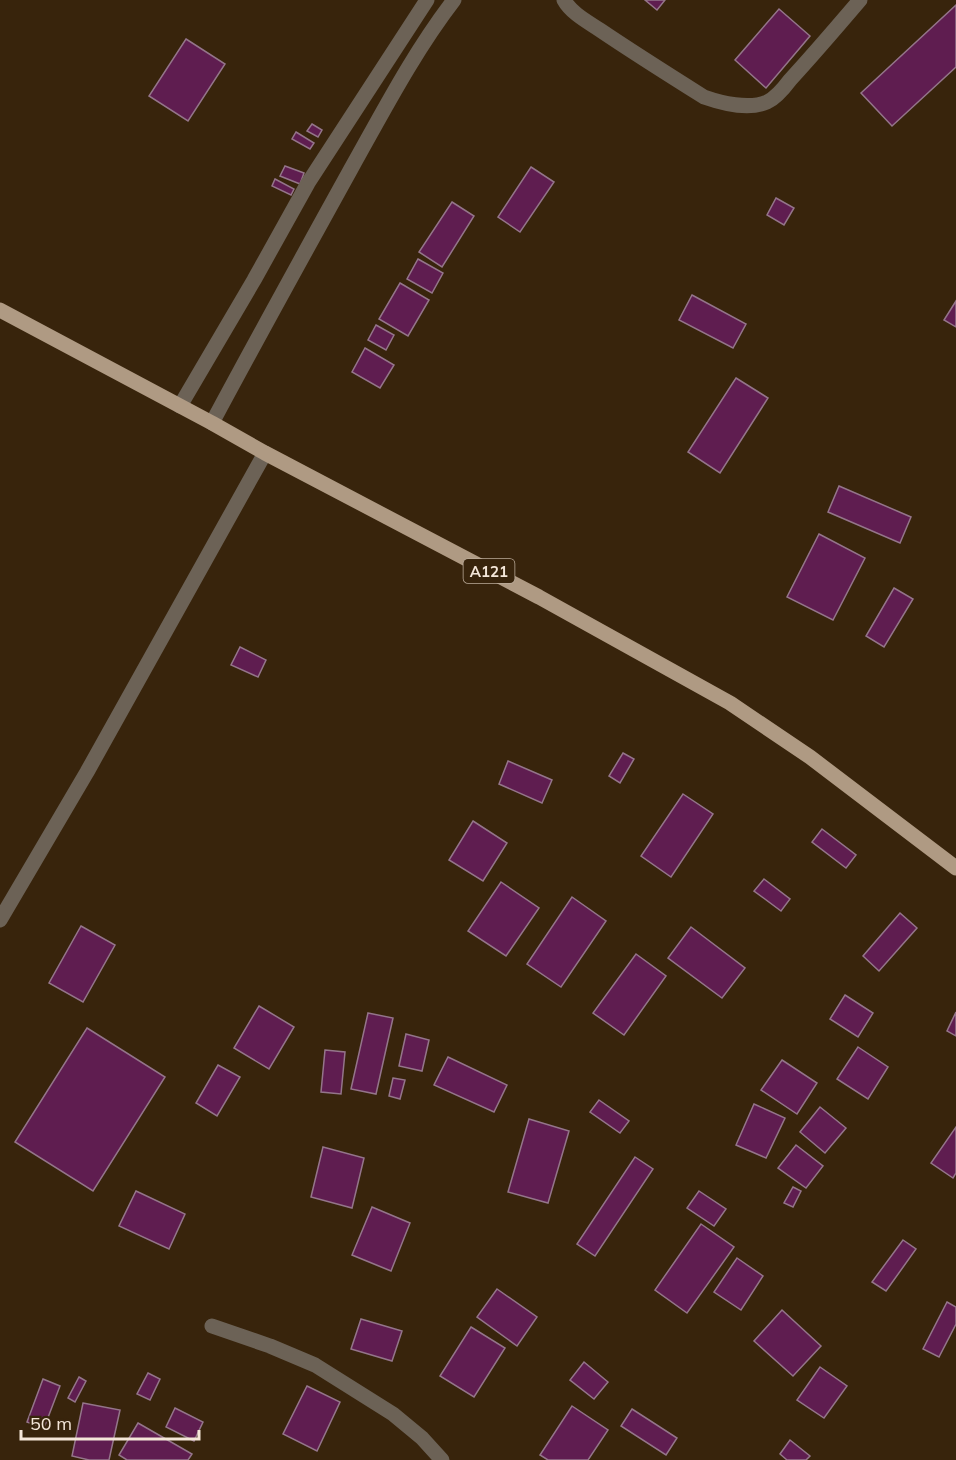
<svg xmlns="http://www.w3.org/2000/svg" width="956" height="1460" font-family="Mulish,sans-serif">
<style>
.building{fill:#5f1d50;stroke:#94758a;stroke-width:1.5}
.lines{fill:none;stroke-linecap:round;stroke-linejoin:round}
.minor{stroke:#6c6256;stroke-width:15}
.primary{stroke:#af9a83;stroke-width:15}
.labels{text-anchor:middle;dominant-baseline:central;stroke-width:5;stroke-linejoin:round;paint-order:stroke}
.shield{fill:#38240c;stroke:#bcac9b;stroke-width:1.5}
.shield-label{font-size:15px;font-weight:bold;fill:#f4e6d8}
</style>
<rect width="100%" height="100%" fill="#38240c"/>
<g class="building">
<polygon points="645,0 665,0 657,10"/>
<polygon points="956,5 956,67 892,126 861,93"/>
<polygon points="779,9 810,36 766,88 735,60"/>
<polygon points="186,39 225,64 188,121 149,96"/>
<polygon points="312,124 322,130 318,137 307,131"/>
<polygon points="296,132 314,143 310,149 292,139"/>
<polygon points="285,166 304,173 300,184 280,176"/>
<polygon points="531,167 554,182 520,232 498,217"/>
<polygon points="275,179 294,189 291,195 272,186"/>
<polygon points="776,198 794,208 784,225 767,215"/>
<polygon points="452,202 474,216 442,267 419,252"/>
<polygon points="418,259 443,273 432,293 407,279"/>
<polygon points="400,283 429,300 408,336 379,319"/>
<polygon points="692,295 746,324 733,348 679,320"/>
<polygon points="956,301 956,327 944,320"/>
<polygon points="376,325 394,335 386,350 368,340"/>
<polygon points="365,348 394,365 380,388 352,372"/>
<polygon points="736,378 768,398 720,473 688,452"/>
<polygon points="839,486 911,517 900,543 828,512"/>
<polygon points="819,534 865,558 833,620 787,597"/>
<polygon points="894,588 913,599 884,647 866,636"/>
<polygon points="240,647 266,660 258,677 231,665"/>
<polygon points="623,753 634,759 620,783 609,776"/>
<polygon points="508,761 552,780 542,803 499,784"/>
<polygon points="683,794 713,814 671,877 641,856"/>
<polygon points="473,821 507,843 483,881 449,860"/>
<polygon points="822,829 856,855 846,868 812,842"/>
<polygon points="764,879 790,899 781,911 754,891"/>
<polygon points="501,882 539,908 506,956 468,931"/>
<polygon points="572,897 606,921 561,987 527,964"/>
<polygon points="900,913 917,928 879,971 863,956"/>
<polygon points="81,926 115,945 83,1002 49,983"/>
<polygon points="691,927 745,968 722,998 668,958"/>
<polygon points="636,954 666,976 624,1035 593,1013"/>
<polygon points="845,995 873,1013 858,1037 830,1019"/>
<polygon points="259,1006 294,1027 269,1069 234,1048"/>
<polygon points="956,1012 956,1036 947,1031"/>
<polygon points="368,1013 393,1018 376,1094 351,1089"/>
<polygon points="87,1028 165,1077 93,1191 15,1142"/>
<polygon points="406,1034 429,1040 422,1071 399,1066"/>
<polygon points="858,1047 888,1067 868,1099 837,1079"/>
<polygon points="325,1050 345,1052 341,1094 321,1092"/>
<polygon points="448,1057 507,1085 494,1112 434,1085"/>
<polygon points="782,1060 817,1083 797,1114 761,1090"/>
<polygon points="218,1065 240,1077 217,1116 196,1103"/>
<polygon points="393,1078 405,1080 400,1099 389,1096"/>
<polygon points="599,1100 629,1121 620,1133 590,1112"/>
<polygon points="754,1104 785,1118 766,1158 736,1145"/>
<polygon points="820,1107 846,1128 825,1153 800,1132"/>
<polygon points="529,1119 569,1131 548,1203 508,1192"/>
<polygon points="956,1127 956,1173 953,1178 931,1163"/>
<polygon points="796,1145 823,1166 806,1188 778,1168"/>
<polygon points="323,1147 364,1158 352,1208 311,1197"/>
<polygon points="635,1157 653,1169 595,1256 577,1244"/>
<polygon points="793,1187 801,1191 793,1207 784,1203"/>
<polygon points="136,1191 185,1214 169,1249 119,1226"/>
<polygon points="699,1191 726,1209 714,1226 687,1208"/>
<polygon points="372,1207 410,1223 391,1271 352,1255"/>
<polygon points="701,1224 734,1247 687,1313 655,1290"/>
<polygon points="903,1240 916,1249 886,1291 872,1282"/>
<polygon points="737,1258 763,1276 741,1310 714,1292"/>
<polygon points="497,1289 537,1317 517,1346 477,1317"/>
<polygon points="947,1302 956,1307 956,1324 939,1357 923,1349"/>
<polygon points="782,1310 821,1346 793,1376 754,1341"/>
<polygon points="361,1319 402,1331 392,1361 351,1349"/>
<polygon points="471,1327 505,1348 474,1397 440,1376"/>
<polygon points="584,1362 608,1382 594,1399 570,1380"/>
<polygon points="820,1367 847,1386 824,1418 797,1400"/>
<polygon points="148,1373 160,1379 150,1400 137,1394"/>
<polygon points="79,1377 86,1381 75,1402 68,1398"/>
<polygon points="43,1379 60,1386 44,1428 27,1422"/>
<polygon points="307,1386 340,1402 317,1451 283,1434"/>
<polygon points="83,1403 120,1410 109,1460 89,1460 72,1456"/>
<polygon points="572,1406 608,1430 588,1460 548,1460 540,1455"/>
<polygon points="175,1408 203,1422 194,1441 166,1427"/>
<polygon points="632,1409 677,1438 666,1455 621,1426"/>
<polygon points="138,1423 192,1454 188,1460 127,1460 119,1455"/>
<polygon points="790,1440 810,1456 806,1460 787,1460 780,1454"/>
</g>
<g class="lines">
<g class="minor">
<path d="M 564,0 C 571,13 588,22 600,30 C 634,53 669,75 704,97 C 721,103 749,110 767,102 C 776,98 784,88 790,80 C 814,54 837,27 860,0"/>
<polyline points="180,406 254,280 308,183 427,0"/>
<path d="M 212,423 C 258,337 305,252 352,167 C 384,110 414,52 454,0"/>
<polyline points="0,920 87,772 265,453"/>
<polyline points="212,1326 270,1346 315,1365 393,1414 422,1438 442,1460"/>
</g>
<polyline class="primary" points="0,310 212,423 265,453 539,597 730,703 810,757 956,868"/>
</g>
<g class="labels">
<rect class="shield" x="463.5" y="559" width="51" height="24" rx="4.5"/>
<g class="shield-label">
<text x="489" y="571">A121</text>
</g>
</g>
<path d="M21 1430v9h178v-9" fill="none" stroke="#f4e6d8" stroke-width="3"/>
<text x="30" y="1430" font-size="18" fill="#f4e6d8" stroke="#38240c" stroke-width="4.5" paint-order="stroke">50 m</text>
</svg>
